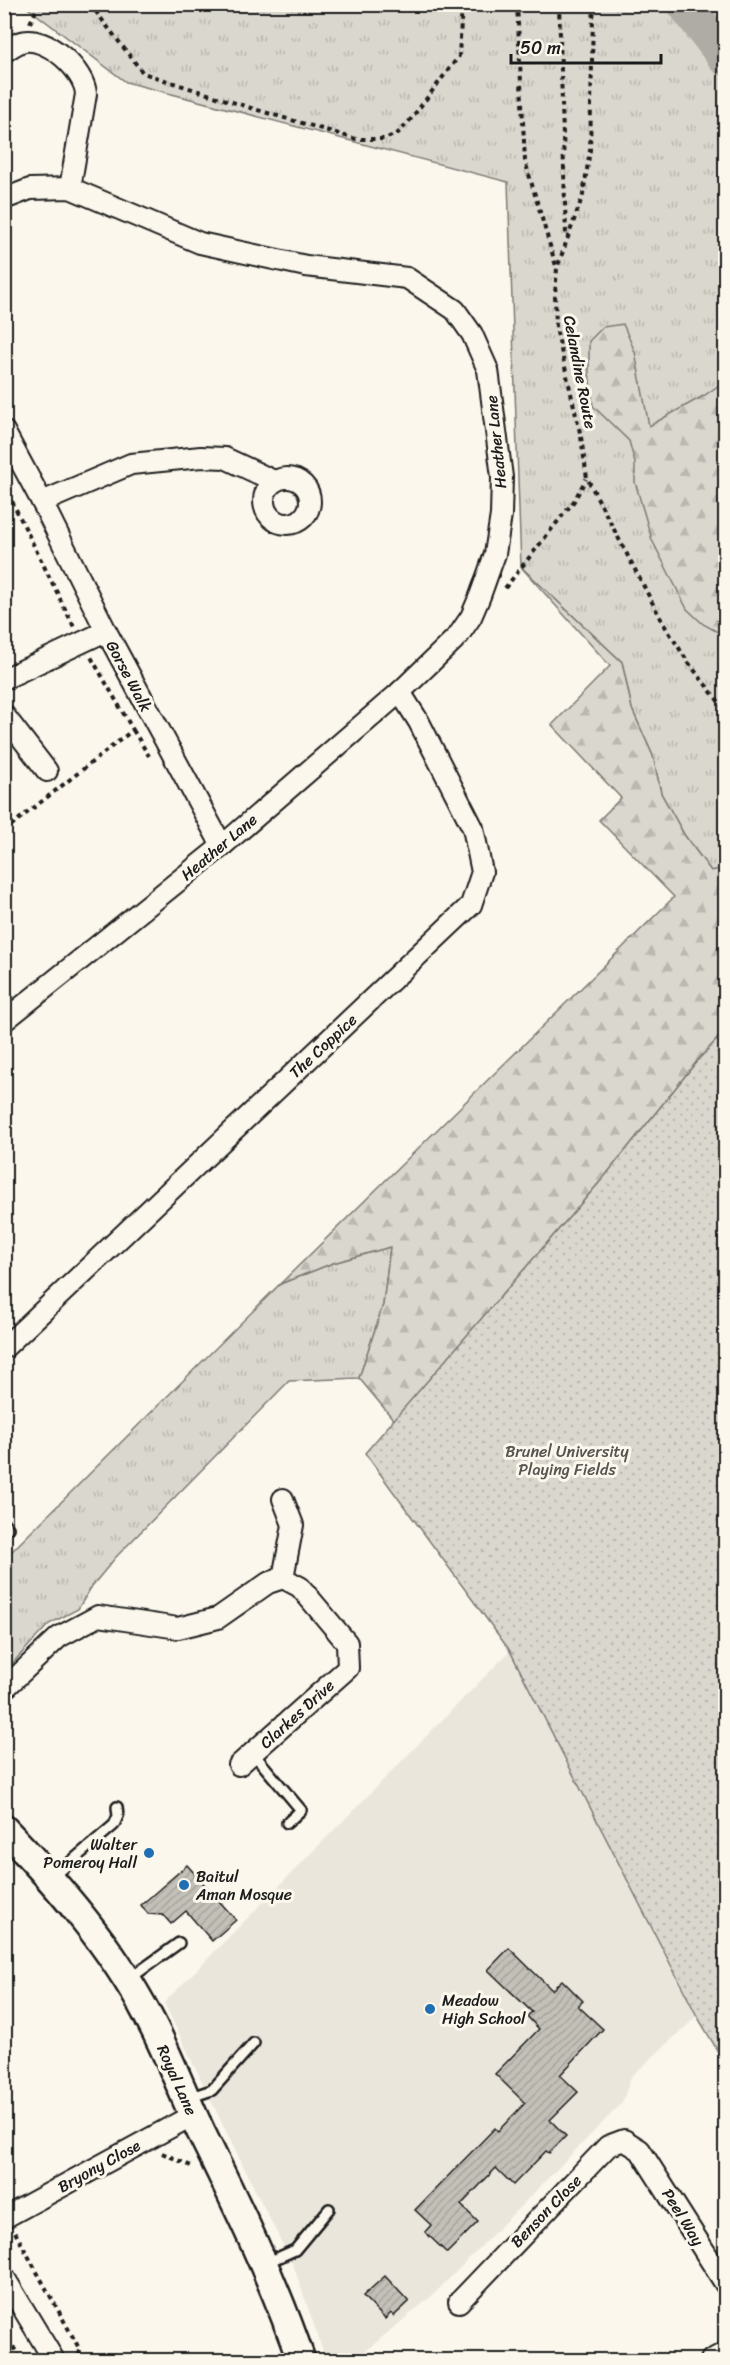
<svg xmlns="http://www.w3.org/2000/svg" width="730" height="2365" font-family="Sriracha,sans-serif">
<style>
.built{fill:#eae6dc}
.grass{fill:url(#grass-tufts);stroke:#7b7a75;stroke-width:1.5}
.forest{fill:url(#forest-firs);stroke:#7b7a75;stroke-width:1.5}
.park{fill:url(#park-dots);stroke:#7b7a75;stroke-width:1.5}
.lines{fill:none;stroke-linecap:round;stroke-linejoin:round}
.river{stroke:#afaca5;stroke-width:36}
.building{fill:url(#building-hatch);stroke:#1c1c1c;stroke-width:1.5}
.lane-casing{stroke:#1c1c1c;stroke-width:14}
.street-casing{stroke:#1c1c1c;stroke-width:24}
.secondary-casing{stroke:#1c1c1c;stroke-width:32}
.path{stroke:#1c1c1c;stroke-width:4;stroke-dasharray:4.5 4.5;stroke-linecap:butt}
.lane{stroke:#fbf7ec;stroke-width:9}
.street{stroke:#fbf7ec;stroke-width:20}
.secondary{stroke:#fbf7ec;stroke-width:27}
.poi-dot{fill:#1f6fb2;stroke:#fbf7ec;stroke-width:2}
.labels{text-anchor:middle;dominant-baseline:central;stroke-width:6;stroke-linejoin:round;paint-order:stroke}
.street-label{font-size:16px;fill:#1c1c1c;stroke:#fbf7ec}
.park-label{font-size:16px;fill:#555451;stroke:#fbf7ec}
.poi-label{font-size:16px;fill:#1c1c1c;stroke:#fbf7ec;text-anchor:start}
</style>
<defs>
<pattern id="grass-tufts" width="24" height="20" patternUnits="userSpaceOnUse" patternTransform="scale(1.5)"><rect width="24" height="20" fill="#dad7ce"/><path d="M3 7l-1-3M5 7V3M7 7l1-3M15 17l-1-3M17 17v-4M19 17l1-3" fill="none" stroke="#bab8b0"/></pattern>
<pattern id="forest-firs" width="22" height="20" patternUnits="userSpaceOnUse" patternTransform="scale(1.5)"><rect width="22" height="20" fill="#dad7ce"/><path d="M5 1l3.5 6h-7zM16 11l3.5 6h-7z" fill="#bab8b0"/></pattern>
<pattern id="park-dots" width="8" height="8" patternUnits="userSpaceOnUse" patternTransform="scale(1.5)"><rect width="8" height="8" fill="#dad7ce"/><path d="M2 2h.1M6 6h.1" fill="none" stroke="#bab8b0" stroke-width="1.8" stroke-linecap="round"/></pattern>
<pattern id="building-hatch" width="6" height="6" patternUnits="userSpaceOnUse" patternTransform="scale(1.5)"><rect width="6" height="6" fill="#c3c0b8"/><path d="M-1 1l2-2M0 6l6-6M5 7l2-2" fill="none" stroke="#a7a49e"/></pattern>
</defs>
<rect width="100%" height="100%" fill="#fbf7ec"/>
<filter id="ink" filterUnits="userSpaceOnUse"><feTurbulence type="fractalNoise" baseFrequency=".0167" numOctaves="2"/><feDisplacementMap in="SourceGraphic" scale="12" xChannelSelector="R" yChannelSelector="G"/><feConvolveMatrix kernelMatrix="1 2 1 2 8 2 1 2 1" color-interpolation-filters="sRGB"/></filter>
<g filter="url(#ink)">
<polygon class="built" points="510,1651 697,2016 631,2077 622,2103 434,2294 355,2360 326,2360 294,2267 233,2146 164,2003"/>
<g class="grass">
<polygon points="24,5 725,5 725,868 711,871 685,836 661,793 653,756 632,709 622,662 521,567 508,182 126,82"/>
<polygon points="390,1247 383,1305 359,1378 289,1381 116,1557 92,1586 78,1609 49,1624 5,1671 5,1558 280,1284 333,1263"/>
</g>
<g class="forest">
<polygon points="623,324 635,352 649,426 705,395 725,381 725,636 703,624 687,609 652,540 635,482 635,463 629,441 593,406 589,372 589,341 603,327"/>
<polygon points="521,567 622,662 632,709 653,756 661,793 685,836 711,871 725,868 725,1031 698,1060 605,1176 394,1420 359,1378 383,1305 390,1247 333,1263 280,1284 674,897 599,820 621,798 552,725 610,666"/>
</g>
<polygon class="park" points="725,1031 725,2063 697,2016 510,1651 365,1453 605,1176 698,1060"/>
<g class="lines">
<polyline class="river" points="685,4 726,58"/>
</g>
<g class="building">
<polygon points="187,1865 236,1920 212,1941 186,1911 171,1924 163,1915 148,1914 141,1905"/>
<polygon points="509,1948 552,1990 562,1980 583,2001 578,2006 603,2029 560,2075 578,2092 550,2120 566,2136 549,2153 546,2151 513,2185 496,2168 461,2205 478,2222 447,2253 425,2232 431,2225 415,2210 495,2128 498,2131 525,2103 495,2074 539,2029 527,2016 532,2012 488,1970"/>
<polygon points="385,2276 409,2302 394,2316 391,2313 385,2319 363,2296"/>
</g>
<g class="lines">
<g class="lane-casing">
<g id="lane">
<polyline points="4,1523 8,1528"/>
<polyline points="253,1753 301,1810 287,1823"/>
<polyline points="53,1877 114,1825 118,1816 117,1807"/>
<polyline points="129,1979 179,1943"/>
<polyline points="188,2098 212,2090 254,2043"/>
<polyline points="266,2263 295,2250 329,2209"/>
</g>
</g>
<g class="street-casing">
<g id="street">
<path d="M 4,52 C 9,49 15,44 21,42 C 46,34 85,71 86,94 L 70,188"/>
<polyline points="4,199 30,189 70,188 200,243 306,266 407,278 455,310 472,334 488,370 502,477 501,515 495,554 480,596 471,617 458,636 400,692 222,846 4,1021"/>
<polyline points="4,431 42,502 106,631 222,846"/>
<circle cx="287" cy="501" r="23"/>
<polyline points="42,502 131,464 201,457 225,458 274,481"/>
<polyline points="4,679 106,631"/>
<polyline points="4,715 47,771"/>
<polyline points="4,1348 471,905 482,872 473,828 419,722 400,692"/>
<polyline points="283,1578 293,1525 283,1499"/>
<polyline points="4,1689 59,1637 98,1616 178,1628 218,1618 268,1583 283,1578 300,1587 347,1643 348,1668 239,1765"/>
<polyline points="4,2218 193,2115"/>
<polyline points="4,2277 54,2360"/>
<polyline points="459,2302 608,2146 624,2140 640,2150 726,2285"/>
<polyline points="711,2360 726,2352"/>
</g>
</g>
<g class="secondary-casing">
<path id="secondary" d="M 4,1829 C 58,1885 112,1947 148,2016 C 168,2053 183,2094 201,2132 C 238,2207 274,2281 301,2360"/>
</g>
<g class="path">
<polyline points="90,4 143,73 254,109 356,139 384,139 397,134 407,124 459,56 462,4"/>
<polyline points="517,4 525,161 556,266"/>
<polyline points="559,4 566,235"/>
<polyline points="595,4 593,17 590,150 583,195 557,268 555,294 556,328 581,437 587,478 663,623 688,662 726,711"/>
<polyline points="30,23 39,4"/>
<polyline points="4,485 74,627"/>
<polyline points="505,588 574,501 586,479"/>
<polyline points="133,730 149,756"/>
<polyline points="4,831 133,730 91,657"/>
<polyline points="162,2153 191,2166"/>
<polyline points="15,2232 80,2350 78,2360"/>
<polyline points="4,2331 21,2360"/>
</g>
<use href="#lane" class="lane"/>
<use href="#street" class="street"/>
<use href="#secondary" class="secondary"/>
</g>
</g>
<g class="poi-dot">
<circle cx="149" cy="1853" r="6"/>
<circle cx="184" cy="1885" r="6"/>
<circle cx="430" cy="2009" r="6"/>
</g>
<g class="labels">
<g class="street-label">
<text transform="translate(580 372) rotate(79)">Celandine Route</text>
<text transform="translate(496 442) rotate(-96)">Heather Lane</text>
<text transform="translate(129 676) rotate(62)">Gorse Walk</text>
<text transform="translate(219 847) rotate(-40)">Heather Lane</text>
<text transform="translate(323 1046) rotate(-43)">The Coppice</text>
<text transform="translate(297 1714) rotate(-42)">Clarkes Drive</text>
<text transform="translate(177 2080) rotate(66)">Royal Lane</text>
<text transform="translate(99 2166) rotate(-29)">Bryony Close</text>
<text transform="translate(546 2211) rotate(-46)">Benson Close</text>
<text transform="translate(683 2217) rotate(58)">Peel Way</text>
</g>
<g class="park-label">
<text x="567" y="1451">Brunel University<tspan x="567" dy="18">Playing Fields</tspan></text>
</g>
<g class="poi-label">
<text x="137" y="1844" text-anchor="end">Walter<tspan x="137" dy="18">Pomeroy Hall</tspan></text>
<text x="196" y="1876">Baitul<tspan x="196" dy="18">Aman Mosque</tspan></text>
<text x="442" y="2000">Meadow<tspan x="442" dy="18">High School</tspan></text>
</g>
</g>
<rect width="730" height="2365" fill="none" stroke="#fbf7ec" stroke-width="24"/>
<rect x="12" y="12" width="706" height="2341" fill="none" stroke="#1c1c1c" stroke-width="2" filter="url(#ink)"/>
<path d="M511 54v9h150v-9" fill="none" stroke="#1c1c1c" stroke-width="3"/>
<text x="520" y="54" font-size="18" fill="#1c1c1c" stroke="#fbf7ec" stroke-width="4.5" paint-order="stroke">50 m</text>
</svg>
